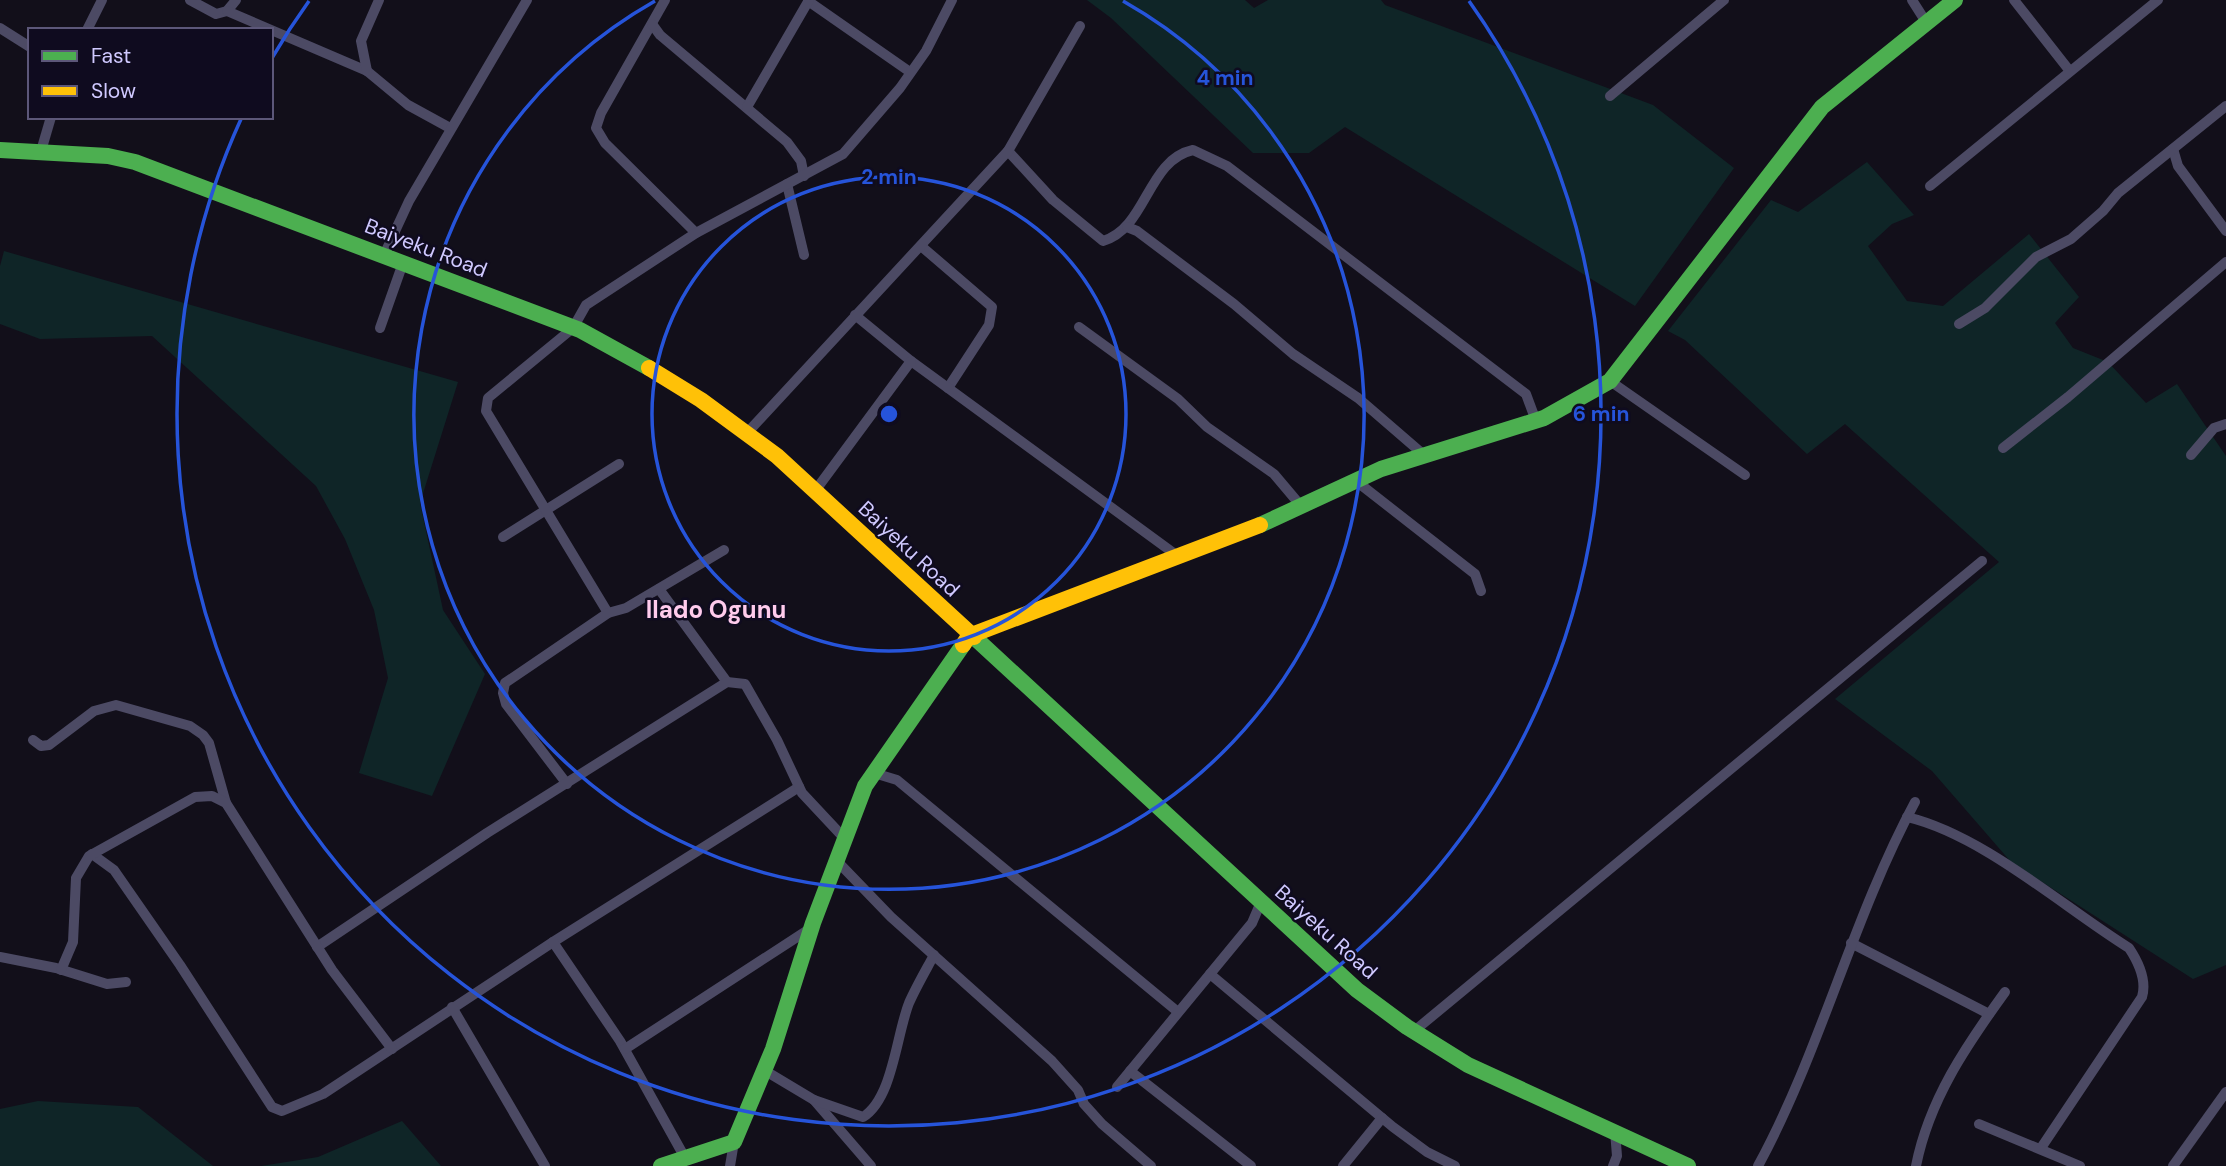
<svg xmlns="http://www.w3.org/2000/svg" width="2226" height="1166" font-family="'DM Sans',sans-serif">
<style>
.green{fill:#0f2527}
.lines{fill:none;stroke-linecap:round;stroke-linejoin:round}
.street{stroke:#4c4a64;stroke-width:10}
.fast{stroke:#4caf50;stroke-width:16}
.slow{stroke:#ffc107;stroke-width:16}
.ring{fill:none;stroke:#2654da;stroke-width:3.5}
.labels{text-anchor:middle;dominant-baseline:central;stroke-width:5;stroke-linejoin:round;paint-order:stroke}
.street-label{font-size:21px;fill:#d0c9ff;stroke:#0f0b1f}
.quarter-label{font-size:24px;font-weight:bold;fill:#ffcbec;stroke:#0f0b1f}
.centre{fill:#2654da;stroke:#0f0b1f;stroke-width:3.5}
.ring-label{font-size:21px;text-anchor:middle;font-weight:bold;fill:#2654da;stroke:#0f0b1f;stroke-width:5;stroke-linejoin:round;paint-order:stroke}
</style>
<rect width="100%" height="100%" fill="#120f1a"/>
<g class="green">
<polygon points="1087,0 1245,0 1254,8 1268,0 1381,0 1385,5 1653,105 1734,168 1635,306 1345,127 1309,153 1253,153 1111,18"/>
<polygon points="1867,162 1914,215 1892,224 1868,246 1907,301 1943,306 2029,234 2079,297 2055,323 2073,348 2108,362 2146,403 2177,384 2226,456 2226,965 2193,979 2011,862 1932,771 1835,699 1999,562 1845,424 1807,454 1685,340 1668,331 1771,200 1798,212"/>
<polygon points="4,251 458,382 420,503 443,610 485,674 432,796 359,773 388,678 374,610 345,539 316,486 152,336 40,339 0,324 0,266"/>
<polygon points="38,1101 138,1107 213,1166 0,1166 0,1109"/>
<polygon points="402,1121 441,1166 261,1166 318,1157"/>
</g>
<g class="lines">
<g class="street">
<polyline points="190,0 216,14 227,11 236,0"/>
<polyline points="665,0 601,113 596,128 605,143 696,233"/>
<polyline points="1912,0 1926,22"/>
<polyline points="2014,0 2069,70"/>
<polyline points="808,1 910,72"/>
<polyline points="227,11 367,71 408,105 450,128"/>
<polyline points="652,24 660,35 787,142 801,161 804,176"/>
<polyline points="0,28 30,47"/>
<polyline points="87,30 102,0"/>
<polyline points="367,71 361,41 379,0"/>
<polyline points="1610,96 1724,0"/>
<polyline points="747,107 809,0"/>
<polyline points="2173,149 2178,166 2226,231"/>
<polyline points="41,151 51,117"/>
<path d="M 1008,151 L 1053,200 L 1103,241 C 1147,228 1147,160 1193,150 L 1227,166 L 1526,394 L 1536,421"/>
<polyline points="787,184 804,255"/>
<polyline points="1930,186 2158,0"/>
<polyline points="1127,227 1137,231 1234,304 1293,354 1358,398 1424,455"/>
<polyline points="921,246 992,307 989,325 948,388"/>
<polyline points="384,255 409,201 527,0"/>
<polyline points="855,315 911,361 1179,557"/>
<polyline points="1959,324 1985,308 2036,257 2071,239 2103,211 2118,193 2226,106"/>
<polyline points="1079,327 1178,399 1207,427 1274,474 1301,506"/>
<polyline points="380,328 403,263"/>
<polyline points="1610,381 1745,475"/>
<polyline points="747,433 1008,151 1080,26"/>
<polyline points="2003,448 2068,397 2226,262"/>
<polyline points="2191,455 2214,428 2226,424"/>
<polyline points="1356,481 1475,574 1481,591"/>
<polyline points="815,491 911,361"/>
<polyline points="503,537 619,464"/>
<polyline points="659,589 727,682"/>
<polyline points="608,613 486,411 488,398 573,328 586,305 696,233 843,154 900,88 926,51 952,0"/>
<polyline points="33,740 41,746 49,745 94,711 116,705 190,726 203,735 209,743 226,803"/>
<polyline points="874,773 897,780 1178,1012"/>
<polyline points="567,784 506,704 503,693 505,683 608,613 626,608 724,550"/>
<path d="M 1907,817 C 1983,835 2063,907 2129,948 C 2139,963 2147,980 2142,997 L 2041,1148"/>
<polyline points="92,854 114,870 180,965 272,1107 282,1111 323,1094 553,942 799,787"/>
<polyline points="836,860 891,917 1052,1061 1078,1090 1084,1104 1102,1124 1151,1166"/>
<polyline points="553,942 620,1041 684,1156"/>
<polyline points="1851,943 1989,1014"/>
<polyline points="317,947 487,833 727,682 745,684 777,740 802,793 845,839"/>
<polyline points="0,957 56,968 107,984 126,982"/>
<polyline points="61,970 73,942 76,878 89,856 195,797 212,796 226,803 332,970 392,1049"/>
<polyline points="1210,974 1393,1127 1427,1152 1455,1166"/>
<polyline points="452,1007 545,1166"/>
<polyline points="1413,1032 1982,561"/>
<polyline points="625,1049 811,928"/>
<polyline points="764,1070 814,1100 871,1166"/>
<polyline points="1130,1071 1251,1166"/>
<polyline points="1117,1087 1252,923 1261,902"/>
<path d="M 814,1100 L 863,1117 C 893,1098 896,1036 909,1003 C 916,987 926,970 934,955"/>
<polyline points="1979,1124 2080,1166"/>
<polyline points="730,1166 734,1142"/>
<polyline points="1343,1166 1382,1118"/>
<polyline points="1613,1166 1617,1156 1615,1131"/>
<path d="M 1758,1166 C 1821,1050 1852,919 1915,802"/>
<path d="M 1916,1166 C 1929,1100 1966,1046 2005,992"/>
<polyline points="2173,1166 2226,1092"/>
</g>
<g class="fast">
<polyline points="0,150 108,156 135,162 580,330 649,368"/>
<polyline points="1260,525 1381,469 1544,418 1610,381 1822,107 1955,0"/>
<polyline points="974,637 1357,990 1407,1027 1468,1065 1688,1166"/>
<polyline points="661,1166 734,1142 773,1049 813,923 865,786 963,645"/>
</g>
<g class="slow">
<polyline points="649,368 701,400 777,456 974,637"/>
<polyline points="963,645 969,636 1260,525"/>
</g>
</g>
<g class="ring">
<circle cx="889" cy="414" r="237"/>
<path d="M1123 1A475 475 0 1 1 655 1"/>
<path d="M272 58A712 712 0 0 1 309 1M1469 1A712 712 0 1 1 241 119"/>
</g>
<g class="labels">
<g class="street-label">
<text transform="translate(426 248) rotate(21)">Baiyeku Road</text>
<text transform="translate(909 549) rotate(43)">Baiyeku Road</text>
<text transform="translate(1326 932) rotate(42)">Baiyeku Road</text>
</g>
<g class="quarter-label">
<text x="716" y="609">Ilado Ogunu</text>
</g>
</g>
<circle cx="889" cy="414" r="10" class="centre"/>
<g class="ring-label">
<text x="1225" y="85">4 min</text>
<text x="889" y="184">2 min</text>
<text x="1601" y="421">6 min</text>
</g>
<rect x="28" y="28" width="245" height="91" fill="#0f0b1f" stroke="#5c5779" stroke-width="2"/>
<rect x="42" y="51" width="35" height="10" fill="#4caf50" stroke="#5c5779" stroke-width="2"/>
<text x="91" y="63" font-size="21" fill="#d0c9ff">Fast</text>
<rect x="42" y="86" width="35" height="10" fill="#ffc107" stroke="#5c5779" stroke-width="2"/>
<text x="91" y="98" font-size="21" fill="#d0c9ff">Slow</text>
</svg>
